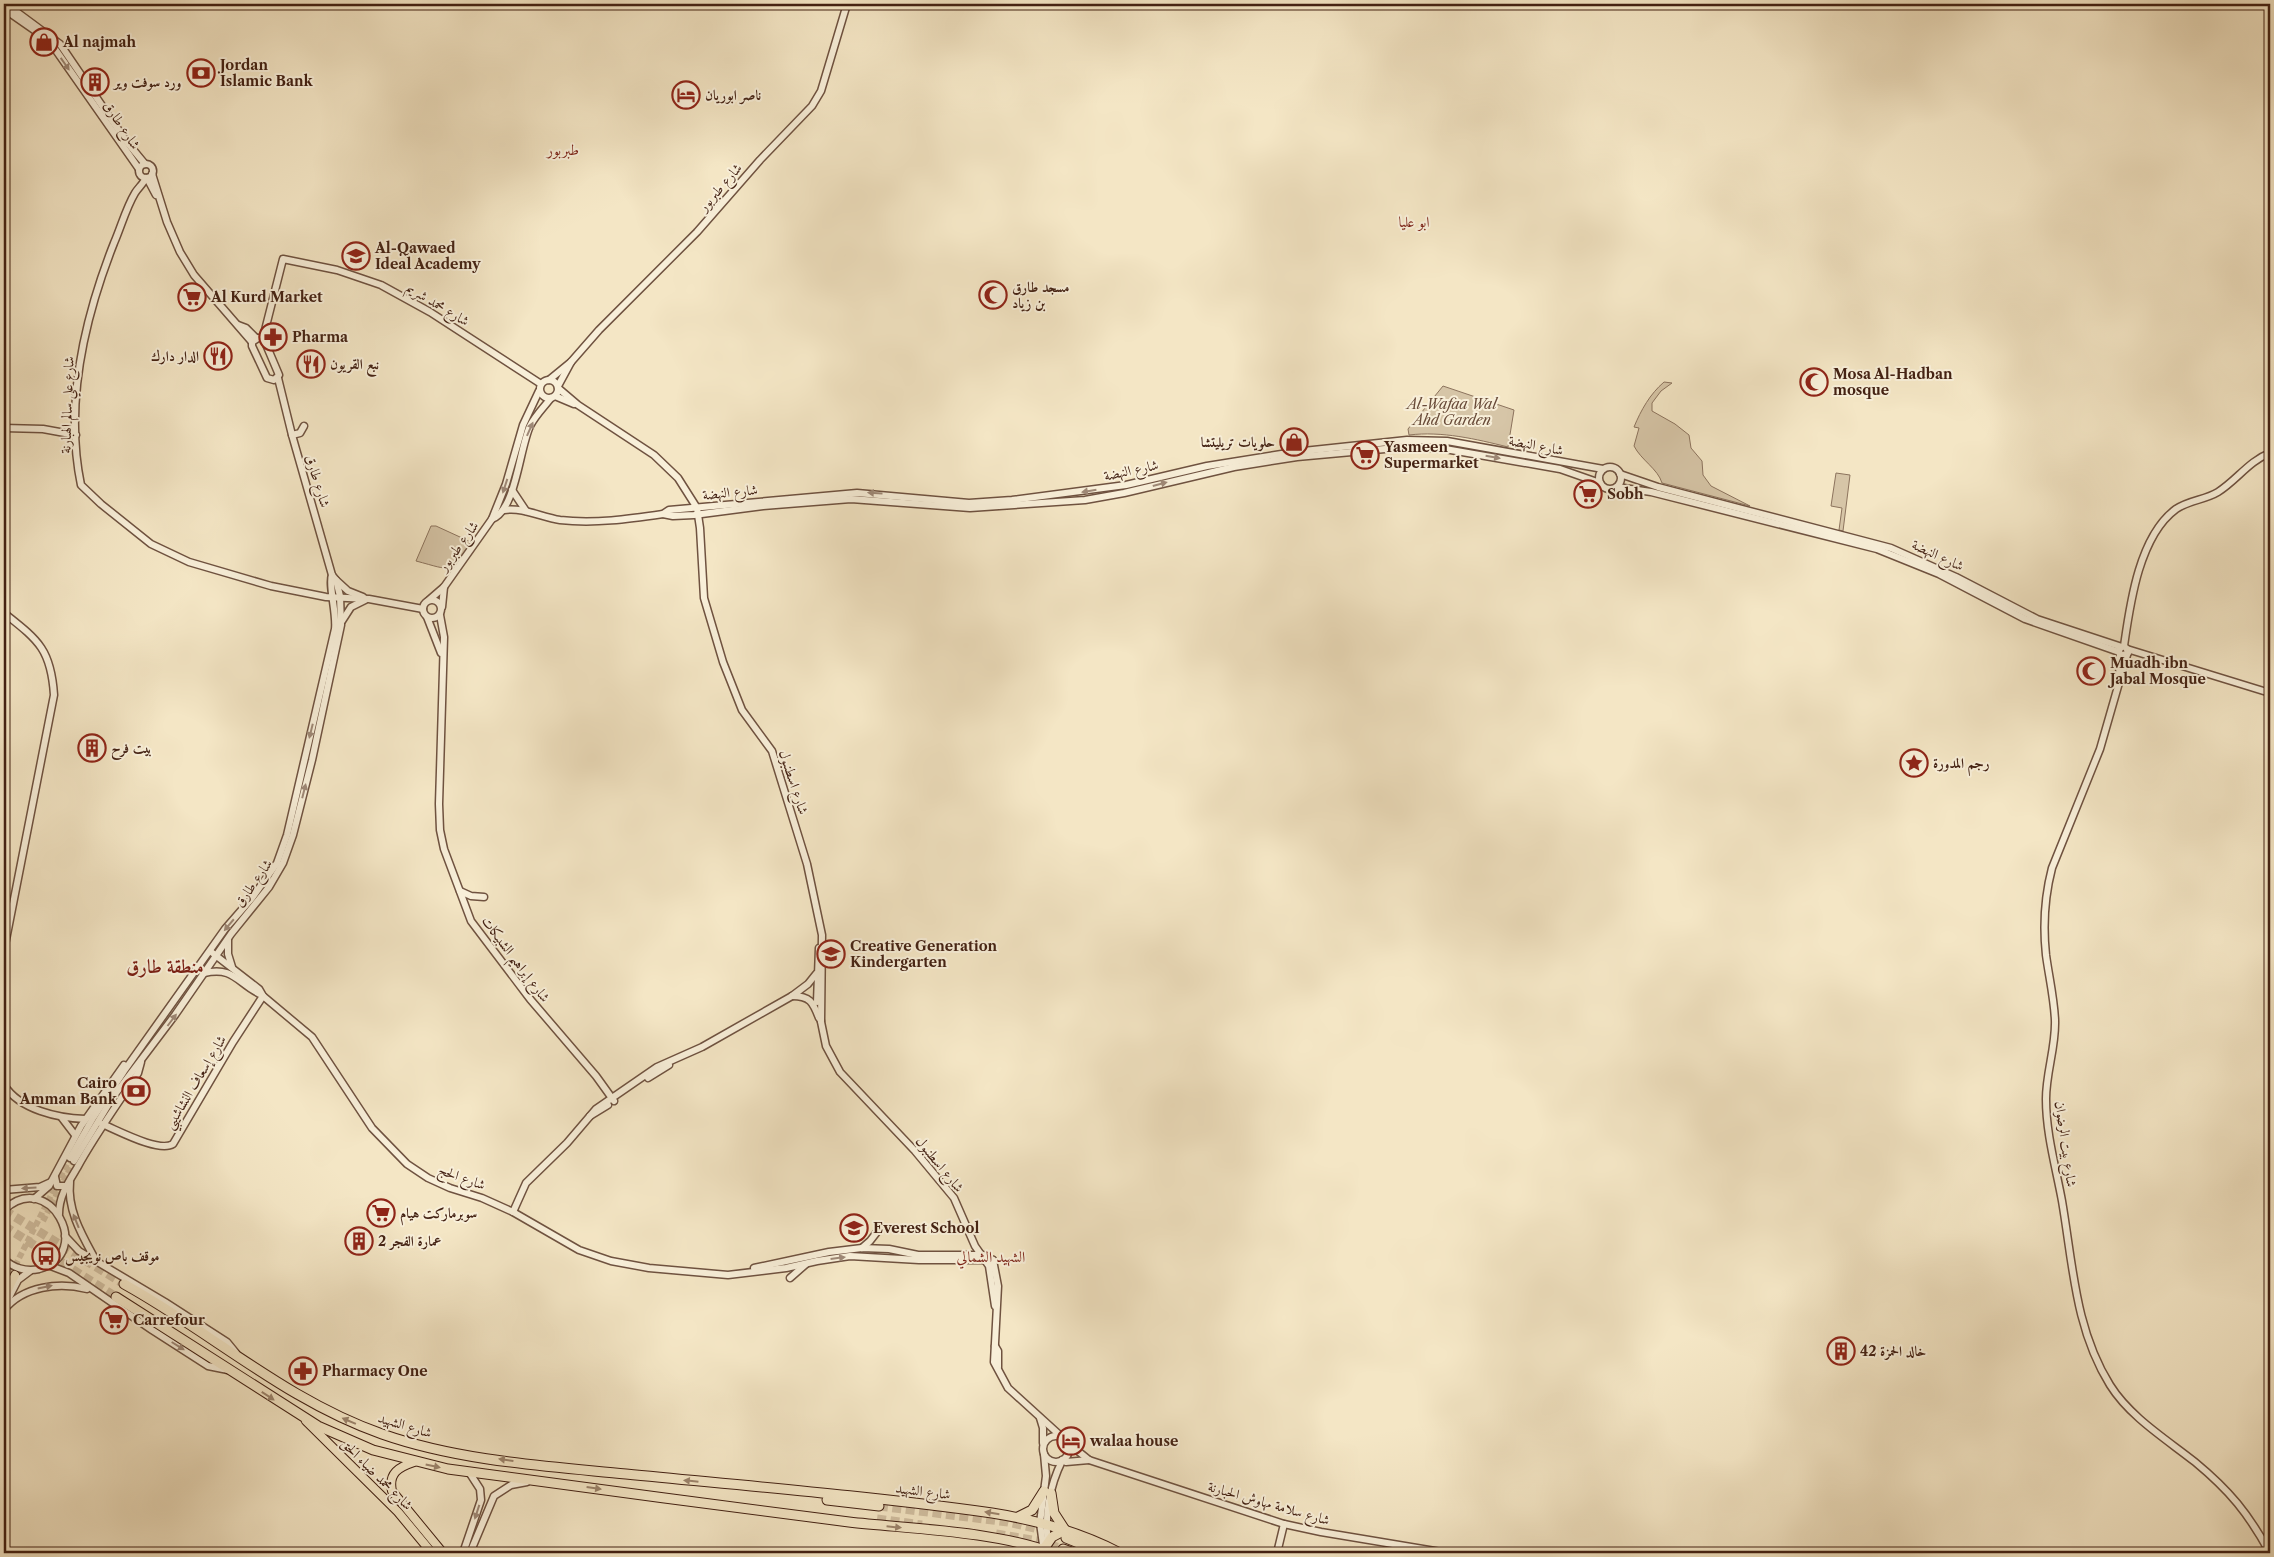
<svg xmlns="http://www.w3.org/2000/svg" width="2274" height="1557" font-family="'Libre Caslon Text',Amiri,serif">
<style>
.green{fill:#d6c5a7;stroke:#8c735d}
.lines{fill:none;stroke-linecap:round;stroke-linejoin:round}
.minor-tunnel{stroke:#d1bfa1;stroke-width:6;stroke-dasharray:6 3;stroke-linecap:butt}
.highway-tunnel{stroke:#d1bfa1;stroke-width:9;stroke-dasharray:9 4.5;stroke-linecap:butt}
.minor-casing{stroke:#6f5240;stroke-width:9}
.major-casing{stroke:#432113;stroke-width:10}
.highway-casing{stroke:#432113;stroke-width:11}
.minor{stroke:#f8efd9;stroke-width:6}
.major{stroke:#f4e6c5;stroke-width:8}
.highway{stroke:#f4e6c5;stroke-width:9}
.oneway{fill:#9e8876}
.oneway2{fill:#9c846c}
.labels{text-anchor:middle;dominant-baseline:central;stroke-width:4;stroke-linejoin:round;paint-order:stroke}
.poi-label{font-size:14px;font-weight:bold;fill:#432113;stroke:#f8efd9;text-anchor:start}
.street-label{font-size:14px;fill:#432113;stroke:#f8efd9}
.park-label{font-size:14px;font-style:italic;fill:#684a38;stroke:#f8efd9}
.neighbourhood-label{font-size:15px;fill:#7a1f14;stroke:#f8efd9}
.district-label{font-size:19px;font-weight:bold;fill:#7a1f14;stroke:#f8efd9}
</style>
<rect width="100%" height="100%" fill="#f4e6c5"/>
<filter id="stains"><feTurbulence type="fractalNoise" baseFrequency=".004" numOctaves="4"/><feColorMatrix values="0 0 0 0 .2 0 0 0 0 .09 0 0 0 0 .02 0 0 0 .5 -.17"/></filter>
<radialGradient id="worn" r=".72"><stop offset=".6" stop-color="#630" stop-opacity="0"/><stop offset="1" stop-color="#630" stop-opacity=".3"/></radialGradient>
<g class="green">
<path d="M 1664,382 L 1672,383 L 1661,391 L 1652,403 L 1652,411 L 1675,424 L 1689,435 L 1691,448 L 1702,461 L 1703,475 L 1711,486 L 1750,506 L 1662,483 C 1658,469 1641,460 1634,446 L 1639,428 L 1634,427 C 1641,410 1650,394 1664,382 Z"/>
<path d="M 1443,386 L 1514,410 L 1508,447 C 1476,439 1442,431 1409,435 L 1408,429 Z"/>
<polygon points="1836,473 1850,475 1843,531 1839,530 1842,508 1831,506"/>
<path d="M 431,526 L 436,526 L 473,543 C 447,574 454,571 416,561 Z"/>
</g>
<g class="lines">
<g class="minor-tunnel">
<polyline points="43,1221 74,1161"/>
<polyline points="11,1274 70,1158"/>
</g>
<g class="highway-tunnel">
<polyline points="4,1210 124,1284"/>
<polyline points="4,1226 116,1297"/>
<polyline points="879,1506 1008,1522 1047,1531"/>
<polyline points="877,1519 922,1525"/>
<polyline points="996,1534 1038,1541 1063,1549"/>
</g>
<g class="minor-casing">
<g id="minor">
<polyline points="6,4 60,44 126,141 145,164"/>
<polyline points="4,9 37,32 55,49 139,169"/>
<circle cx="146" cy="171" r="7"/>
<polyline points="152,174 167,222 180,252 194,275 252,342"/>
<path d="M 146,178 C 143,184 138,188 135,193 C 126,208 121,227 114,243 C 84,319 64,403 81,485 L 101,504 L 151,544 L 189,562 L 271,586 L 326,597 L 369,599 L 423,609"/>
<polyline points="147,178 156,195"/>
<polyline points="238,325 246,328 256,338"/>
<polygon points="258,338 263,338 265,342 279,375 274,380 267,378 252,346 252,342"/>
<polyline points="263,338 283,259 337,270 381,285 430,312 541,384"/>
<circle cx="549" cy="389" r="9"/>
<polyline points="549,380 571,362 599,330 697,232 760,160 812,106 821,91 847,4"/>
<polyline points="558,386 571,362"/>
<polyline points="558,388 578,405 654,455 678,478 697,508 700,528 704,598 723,662 742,710 772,751 807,864 822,935 821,1021"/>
<polyline points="555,396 574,404"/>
<polyline points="4,428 43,429 76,435"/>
<polyline points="292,435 300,433 304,426"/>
<circle cx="1610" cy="478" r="11"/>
<polyline points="1620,474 1658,487 1891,548 1956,577 2037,619 2122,647"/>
<polyline points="1617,487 1651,492 1877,549 1939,574 2025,619 2119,652"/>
<polyline points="512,490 526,511"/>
<path d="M 504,510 C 523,507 541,517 560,520 C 594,524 629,519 663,514 L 669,510 L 857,493 L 969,503 L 1012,500 L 1126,485 L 1207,466 L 1294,452 L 1407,440 L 1447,441 L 1603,469"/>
<polyline points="663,514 673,516 694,515 763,506 851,499 970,508 1085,500 1124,493 1234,467 1297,457 1407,447 1445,449 1560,469 1600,483"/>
<path d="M 492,519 C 516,510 519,450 530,426 C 535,416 544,407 551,398"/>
<polyline points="336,580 348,591 363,597"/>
<circle cx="432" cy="609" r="9"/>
<polyline points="429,600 444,587 492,519 506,484 523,425 539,391"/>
<polyline points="442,607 444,587"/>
<path d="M 4,613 C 38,640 51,649 54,695 L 4,950"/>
<polyline points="440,615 444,637 439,804 440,830 444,849 471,921 530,999 596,1076 614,1101"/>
<polyline points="427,617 441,653"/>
<polyline points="342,621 351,607 365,600"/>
<path d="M 2120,648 L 2119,652 L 2121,656 L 2128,653 L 2127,649 L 2124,646 C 2130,604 2139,536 2176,509 C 2189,500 2205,500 2218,492 C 2237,480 2249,461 2270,453"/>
<polyline points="2127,649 2270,693"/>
<path d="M 2127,655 L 2100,749 L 2052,868 C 2045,895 2043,927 2046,955 C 2049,977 2054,998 2055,1020 C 2056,1047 2046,1072 2046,1099 C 2046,1134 2056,1168 2062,1201 C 2073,1265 2075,1329 2110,1385 C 2130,1417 2166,1439 2195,1462 C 2230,1491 2248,1513 2270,1553"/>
<polyline points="2119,678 2120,654"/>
<polyline points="460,891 471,896 484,897"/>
<polyline points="228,940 228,954 232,967"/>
<polyline points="210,951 259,989 263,996 312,1037 372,1128 407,1164 428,1178 450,1188 482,1198 513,1212 579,1250 611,1261 649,1268 728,1275 786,1268 817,1261 850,1256 919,1260 993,1260"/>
<path d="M 204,973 C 235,966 237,984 262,995"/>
<path d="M 792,996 C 810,996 813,1002 819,1018"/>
<polyline points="817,1002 819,948"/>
<polyline points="820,1017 826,1046 840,1072 915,1151 954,1198 975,1246 989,1266 995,1306"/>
<polyline points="648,1078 669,1065"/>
<path d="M 4,1085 C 20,1110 58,1118 85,1119"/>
<polyline points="590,1116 608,1105"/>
<polyline points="62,1118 75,1135"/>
<path d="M 102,1124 C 117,1130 159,1153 173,1144 L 233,1042 L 263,996"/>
<path d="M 70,1158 L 93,1118 L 124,1071 L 225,929 L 252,898 L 277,863 L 287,835 L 335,629 C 337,614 328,584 332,575"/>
<polyline points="74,1161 113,1097 175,1015 231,934 269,887 283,863 293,835 312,760 341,625 340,596 336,580 332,575 292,435 278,378"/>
<polyline points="55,1177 57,1186 67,1186"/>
<path d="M 70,1182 C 67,1210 82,1235 95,1259"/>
<polyline points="4,1190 40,1187 51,1182"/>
<polyline points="34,1199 49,1186 81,1126 124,1065"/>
<path d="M 4,1210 C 49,1167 96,1254 39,1269 C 26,1272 13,1268 4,1259"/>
<polyline points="513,1212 526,1183 567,1143 596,1109 657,1067 702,1047 792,996 808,984 816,974"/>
<path d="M 59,1214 C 59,1196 68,1183 77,1168 C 95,1135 117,1105 138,1073 L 141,1062"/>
<polyline points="65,1236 79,1251 165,1302 227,1342 236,1353"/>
<polyline points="862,1248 870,1241 877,1232"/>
<polyline points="48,1265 69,1273 152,1330 208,1366 228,1370"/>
<polyline points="754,1268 829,1252 862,1248 889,1249 918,1255 983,1255 993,1260 998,1286 994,1362 1008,1388 1063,1438"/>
<polyline points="790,1278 806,1264"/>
<polyline points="4,1307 18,1280 30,1271"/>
<path d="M 4,1310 C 23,1286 59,1282 87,1289"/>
<polyline points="995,1346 998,1351 998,1367"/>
<polyline points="1040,1418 1043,1428 1043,1443"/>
<circle cx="1056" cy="1449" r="13"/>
<polyline points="1068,1443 1089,1460 1284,1524 1321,1532 1447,1553"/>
<polyline points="1044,1454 1046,1476 1040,1523 1044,1552"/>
<polyline points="1062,1460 1066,1462 1089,1460"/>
<path d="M 1048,1542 C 1044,1516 1050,1485 1062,1461"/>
<polyline points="463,1553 481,1500 480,1489 469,1472"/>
<polyline points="470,1553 494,1496 511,1485 527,1482"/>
<polyline points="1277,1553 1284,1524"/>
</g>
</g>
<g class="major-casing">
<g id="major">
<polyline points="4,1298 15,1275"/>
<polyline points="306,1421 398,1512 432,1553"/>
<path d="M 414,1462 C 399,1467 388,1473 392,1491 L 443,1553"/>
</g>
</g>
<g class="highway-casing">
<g id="highway">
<path d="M 124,1284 C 211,1332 287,1401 382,1434 C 459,1461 545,1466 626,1474 C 748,1486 870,1496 992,1513 C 1036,1520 1080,1532 1120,1553"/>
<path d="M 116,1297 L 318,1426 L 373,1450 L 448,1469 C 582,1487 715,1505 849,1522 C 912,1529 995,1531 1053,1553"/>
<polyline points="1051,1493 1054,1513 1065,1530"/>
<polyline points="827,1500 879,1506"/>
<polyline points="1018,1517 1032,1510 1044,1491"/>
<polyline points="1066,1538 1103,1553"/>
<polyline points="1063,1549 1074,1553"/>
<polyline points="1043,1550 1052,1537 1065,1530"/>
</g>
</g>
<use href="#minor" class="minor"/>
<use href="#major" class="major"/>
<use href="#highway" class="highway"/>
</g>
<defs><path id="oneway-solid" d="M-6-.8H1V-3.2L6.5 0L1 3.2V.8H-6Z" transform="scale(1.25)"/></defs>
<g class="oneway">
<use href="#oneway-solid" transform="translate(65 64) rotate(55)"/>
<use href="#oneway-solid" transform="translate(530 429) rotate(-66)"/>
<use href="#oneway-solid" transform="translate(1493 457) rotate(10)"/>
<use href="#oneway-solid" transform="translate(1160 484) rotate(-15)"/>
<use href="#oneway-solid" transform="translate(505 486) rotate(108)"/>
<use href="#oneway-solid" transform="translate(1089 491) rotate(171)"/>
<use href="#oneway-solid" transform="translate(875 493) rotate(-177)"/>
<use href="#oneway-solid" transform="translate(311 731) rotate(104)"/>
<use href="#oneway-solid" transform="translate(304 791) rotate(-76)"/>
<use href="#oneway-solid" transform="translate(229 925) rotate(130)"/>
<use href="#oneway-solid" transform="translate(172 1020) rotate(-53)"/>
<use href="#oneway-solid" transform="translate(29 1188) rotate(176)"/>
<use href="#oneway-solid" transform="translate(76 1221) rotate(-112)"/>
<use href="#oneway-solid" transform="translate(838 1258) rotate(-7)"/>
<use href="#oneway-solid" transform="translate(45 1287) rotate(-12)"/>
<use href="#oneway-solid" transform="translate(178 1346) rotate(32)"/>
<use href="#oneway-solid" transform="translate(477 1512) rotate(108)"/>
</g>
<g class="oneway2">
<use href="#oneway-solid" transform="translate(268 1396) rotate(33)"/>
<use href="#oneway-solid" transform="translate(349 1421) rotate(-157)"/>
<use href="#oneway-solid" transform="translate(506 1460) rotate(-172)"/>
<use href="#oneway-solid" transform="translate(433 1466) rotate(12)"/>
<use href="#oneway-solid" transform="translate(691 1481) rotate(-174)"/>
<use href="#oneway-solid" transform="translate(594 1488) rotate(8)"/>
<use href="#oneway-solid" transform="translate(992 1513) rotate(-171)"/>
<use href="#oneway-solid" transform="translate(894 1527) rotate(6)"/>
</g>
<defs>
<g id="shop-ring" transform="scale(1.4375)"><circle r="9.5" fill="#f8efd9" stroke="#8f2418" stroke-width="1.5"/><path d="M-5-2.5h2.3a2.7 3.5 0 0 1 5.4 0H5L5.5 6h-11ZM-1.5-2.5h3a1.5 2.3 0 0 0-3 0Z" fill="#8f2418"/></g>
<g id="bank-ring" transform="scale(1.4375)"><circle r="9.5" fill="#f8efd9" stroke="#8f2418" stroke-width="1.5"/><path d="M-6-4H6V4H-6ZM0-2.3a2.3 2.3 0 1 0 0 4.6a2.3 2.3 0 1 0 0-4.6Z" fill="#8f2418"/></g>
<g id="building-ring" transform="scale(1.4375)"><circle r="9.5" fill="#f8efd9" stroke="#8f2418" stroke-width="1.5"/><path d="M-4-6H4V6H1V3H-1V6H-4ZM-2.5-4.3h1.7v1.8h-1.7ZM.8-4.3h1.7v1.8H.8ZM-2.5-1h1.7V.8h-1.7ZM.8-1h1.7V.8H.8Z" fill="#8f2418"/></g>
<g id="hotel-ring" transform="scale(1.4375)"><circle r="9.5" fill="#f8efd9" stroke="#8f2418" stroke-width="1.5"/><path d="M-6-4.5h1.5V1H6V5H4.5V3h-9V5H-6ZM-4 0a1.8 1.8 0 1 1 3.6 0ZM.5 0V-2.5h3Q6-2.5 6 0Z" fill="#8f2418"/></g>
<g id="school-ring" transform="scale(1.4375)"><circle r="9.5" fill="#f8efd9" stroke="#8f2418" stroke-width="1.5"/><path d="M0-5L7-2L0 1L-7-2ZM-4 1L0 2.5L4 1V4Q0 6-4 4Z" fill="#8f2418"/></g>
<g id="mosque-ring" transform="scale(1.4375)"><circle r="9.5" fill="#f8efd9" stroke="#8f2418" stroke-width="1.5"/><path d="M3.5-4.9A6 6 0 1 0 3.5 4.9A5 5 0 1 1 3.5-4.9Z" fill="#8f2418"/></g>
<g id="supermarket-ring" transform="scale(1.4375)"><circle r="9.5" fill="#f8efd9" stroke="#8f2418" stroke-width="1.5"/><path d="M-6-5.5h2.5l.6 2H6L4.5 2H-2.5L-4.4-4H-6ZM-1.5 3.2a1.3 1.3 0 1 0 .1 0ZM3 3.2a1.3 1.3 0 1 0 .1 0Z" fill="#8f2418"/></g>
<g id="pharmacy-ring" transform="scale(1.4375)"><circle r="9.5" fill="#f8efd9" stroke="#8f2418" stroke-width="1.5"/><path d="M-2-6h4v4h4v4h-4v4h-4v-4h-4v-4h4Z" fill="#8f2418"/></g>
<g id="restaurant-ring" transform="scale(1.4375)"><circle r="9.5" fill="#f8efd9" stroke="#8f2418" stroke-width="1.5"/><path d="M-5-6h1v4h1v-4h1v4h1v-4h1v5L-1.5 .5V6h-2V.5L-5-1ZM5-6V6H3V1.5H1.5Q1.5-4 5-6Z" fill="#8f2418"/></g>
<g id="sight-ring" transform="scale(1.4375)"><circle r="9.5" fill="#f8efd9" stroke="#8f2418" stroke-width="1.5"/><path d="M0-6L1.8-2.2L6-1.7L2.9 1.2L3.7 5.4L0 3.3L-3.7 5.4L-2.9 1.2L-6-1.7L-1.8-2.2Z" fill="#8f2418"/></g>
<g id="bus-ring" transform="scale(1.4375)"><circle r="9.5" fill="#f8efd9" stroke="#8f2418" stroke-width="1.5"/><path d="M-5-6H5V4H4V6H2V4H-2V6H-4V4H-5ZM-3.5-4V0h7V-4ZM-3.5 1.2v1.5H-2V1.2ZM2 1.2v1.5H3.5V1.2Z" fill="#8f2418"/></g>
</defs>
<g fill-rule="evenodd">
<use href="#shop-ring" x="44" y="42"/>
<use href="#bank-ring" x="201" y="73"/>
<use href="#building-ring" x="95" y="82"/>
<use href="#hotel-ring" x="686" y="95"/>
<use href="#school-ring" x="356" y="256"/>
<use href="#mosque-ring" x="993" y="295"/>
<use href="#supermarket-ring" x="192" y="297"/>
<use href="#pharmacy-ring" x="273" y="337"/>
<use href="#restaurant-ring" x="218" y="356"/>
<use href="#restaurant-ring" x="311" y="364"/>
<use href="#mosque-ring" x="1814" y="382"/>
<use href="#shop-ring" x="1294" y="442"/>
<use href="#supermarket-ring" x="1365" y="455"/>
<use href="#supermarket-ring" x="1588" y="494"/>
<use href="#mosque-ring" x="2091" y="671"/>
<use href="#building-ring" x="92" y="748"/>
<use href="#sight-ring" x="1914" y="763"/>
<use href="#school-ring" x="831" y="954"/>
<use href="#bank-ring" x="136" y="1091"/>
<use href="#supermarket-ring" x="381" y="1213"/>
<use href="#school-ring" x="854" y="1228"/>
<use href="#building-ring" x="359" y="1241"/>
<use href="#bus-ring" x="46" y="1256"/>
<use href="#supermarket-ring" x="114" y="1320"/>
<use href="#building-ring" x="1841" y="1351"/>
<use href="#pharmacy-ring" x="303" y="1371"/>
<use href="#hotel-ring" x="1071" y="1441"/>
</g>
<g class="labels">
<g class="poi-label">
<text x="63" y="42">Al najmah</text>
<text x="220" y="65">Jordan<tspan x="220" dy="16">Islamic Bank</tspan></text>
<text x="114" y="82">ورد سوفت وير</text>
<text x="705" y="95">ناصر ابوريان</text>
<text x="375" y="248">Al-Qawaed<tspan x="375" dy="16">Ideal Academy</tspan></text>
<text x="1012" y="287">مسجد طارق<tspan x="1012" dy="16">بن زياد</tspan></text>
<text x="211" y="297">Al Kurd Market</text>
<text x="292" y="337">Pharma</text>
<text x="199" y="356" text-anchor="end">الدار دارك</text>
<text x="330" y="364">نبع القريون</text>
<text x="1833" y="374">Mosa Al-Hadban<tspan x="1833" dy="16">mosque</tspan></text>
<text x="1275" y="442" text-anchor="end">حلويات تريليتشا</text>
<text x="1384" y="447">Yasmeen<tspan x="1384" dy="16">Supermarket</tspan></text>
<text x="1607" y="494">Sobh</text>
<text x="2110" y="663">Muadh ibn<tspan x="2110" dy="16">Jabal Mosque</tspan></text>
<text x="111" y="748">بيت فرح</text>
<text x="1933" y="763">رجم المدورة</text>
<text x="850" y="946">Creative Generation<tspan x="850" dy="16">Kindergarten</tspan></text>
<text x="117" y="1083" text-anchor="end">Cairo<tspan x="117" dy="16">Amman Bank</tspan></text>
<text x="400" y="1213">سوبرماركت هيام</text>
<text x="873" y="1228">Everest School</text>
<text x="378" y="1241">عمارة الفجر 2</text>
<text x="65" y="1256">موقف باص نويجيس</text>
<text x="133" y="1320">Carrefour</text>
<text x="1860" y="1351">خالد الحمزة 42</text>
<text x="322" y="1371">Pharmacy One</text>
<text x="1090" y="1441">walaa house</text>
</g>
<g class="street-label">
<text transform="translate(122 125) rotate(56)">شارع طارق</text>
<text transform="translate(720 187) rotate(-49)">شارع طبربور</text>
<text transform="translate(438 304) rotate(31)">شارع محمد شريم</text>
<text transform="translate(67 405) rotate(-88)">شارع علي سالم الهبارنة</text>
<text transform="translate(1536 445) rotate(11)">شارع النهضة</text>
<text transform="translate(1131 470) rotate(-12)">شارع النهضة</text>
<text transform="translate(318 481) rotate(73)">شارع طارق</text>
<text transform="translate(730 492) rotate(-6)">شارع النهضة</text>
<text transform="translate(458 546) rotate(-54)">شارع طبربور</text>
<text transform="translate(1938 555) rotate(25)">شارع النهضة</text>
<text transform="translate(794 782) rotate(72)">شارع اسطنبول</text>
<text transform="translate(253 883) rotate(-55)">شارع طارق</text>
<text transform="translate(516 959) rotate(53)">شارع إبراهيم الشبيكات</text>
<text transform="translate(195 1082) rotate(-59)">شارع إسعاف النشاشيبي</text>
<text transform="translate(2066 1144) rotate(82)">شارع بيت الرضوان</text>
<text transform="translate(940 1164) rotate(51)">شارع اسطنبول</text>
<text transform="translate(462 1177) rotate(20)">شارع الحج</text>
<text transform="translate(405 1425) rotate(17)">شارع الشهيد</text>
<text transform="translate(377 1474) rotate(45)">شارع محمد ضياء الحق</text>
<text transform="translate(923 1491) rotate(7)">شارع الشهيد</text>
<text transform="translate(1269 1503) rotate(16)">شارع سلامة مهاوش الحبارنة</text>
</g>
<g class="park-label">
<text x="1452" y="404">Al-Wafaa Wal<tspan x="1452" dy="16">Ahd Garden</tspan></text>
</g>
<g class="neighbourhood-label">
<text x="563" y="149">طبربور</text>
<text x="1414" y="221">ابو عليا</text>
<text x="991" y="1256">الشهيد الشمالي</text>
</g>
<g class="district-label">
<text x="165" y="966">منطقة طارق</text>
</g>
</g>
<rect width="2274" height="1557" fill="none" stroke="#f4e6c5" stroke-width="20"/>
<rect x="5" y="5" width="2264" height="1547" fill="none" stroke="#432113" stroke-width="2.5"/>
<rect x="10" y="10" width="2254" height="1537" fill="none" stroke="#432113"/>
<rect width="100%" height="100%" filter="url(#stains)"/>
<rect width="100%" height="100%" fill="url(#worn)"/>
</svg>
